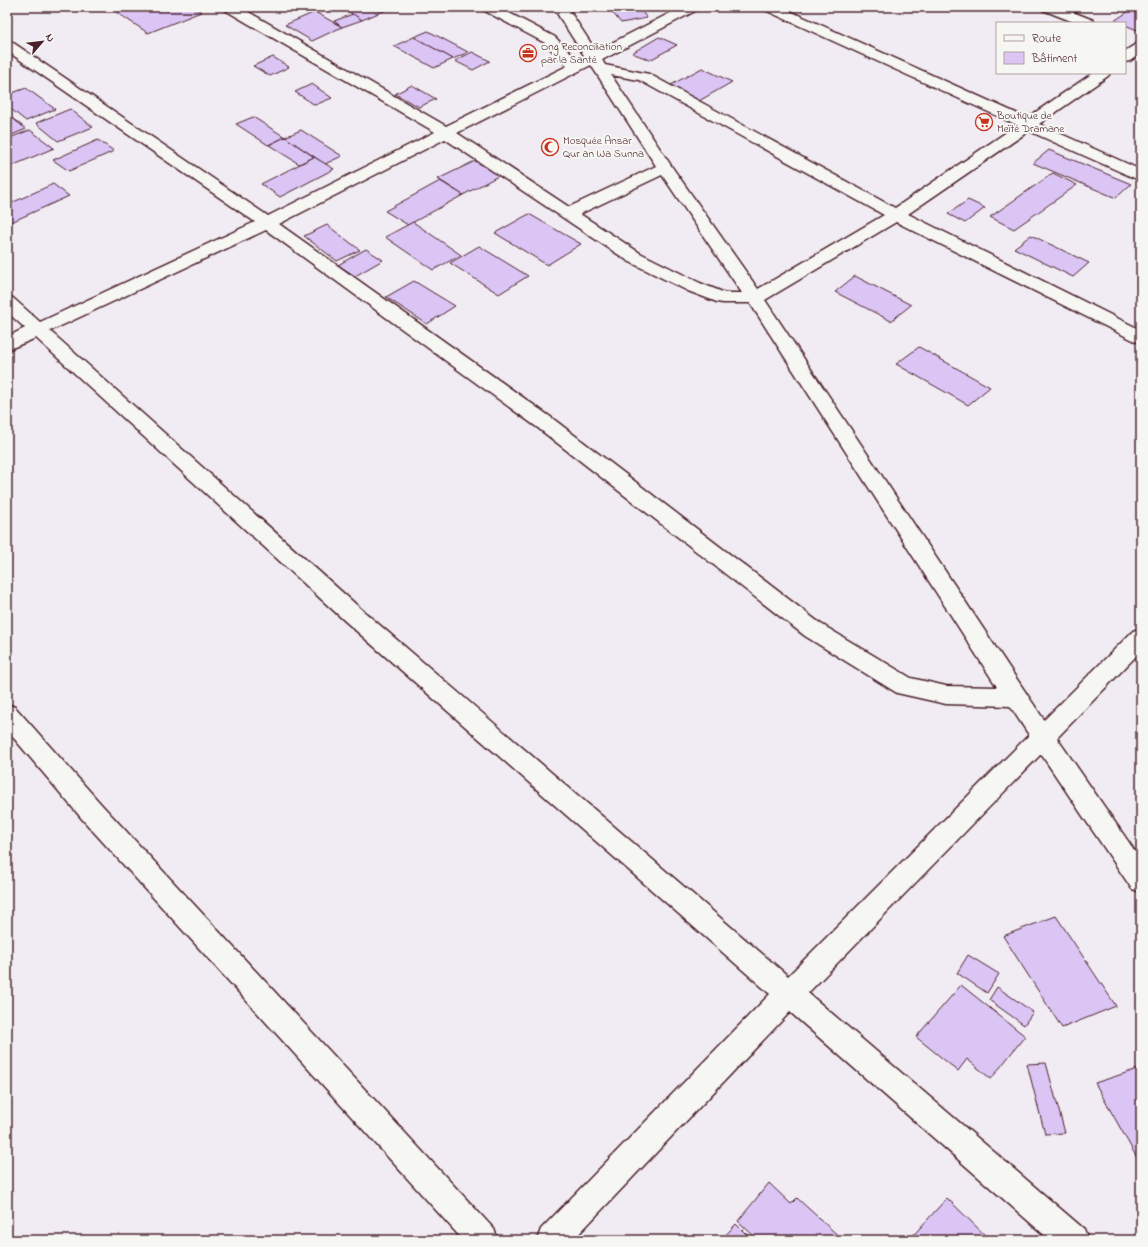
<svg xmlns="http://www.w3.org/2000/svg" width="1148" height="1247" font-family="'Indie Flower',sans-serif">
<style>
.building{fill:#dbc5f5;stroke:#4a1f2b}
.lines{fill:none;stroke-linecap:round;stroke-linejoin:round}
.minor-casing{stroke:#4a1f2b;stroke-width:3}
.minor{fill:#f6f6f2;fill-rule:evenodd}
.labels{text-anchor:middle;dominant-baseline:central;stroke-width:4;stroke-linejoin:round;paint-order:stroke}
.far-poi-label{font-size:11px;fill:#4a1f2b;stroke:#f6f6f2;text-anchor:start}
</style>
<rect width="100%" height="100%" fill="#f1ecf3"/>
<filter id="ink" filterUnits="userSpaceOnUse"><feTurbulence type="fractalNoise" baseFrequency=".025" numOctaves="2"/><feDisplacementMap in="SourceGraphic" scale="8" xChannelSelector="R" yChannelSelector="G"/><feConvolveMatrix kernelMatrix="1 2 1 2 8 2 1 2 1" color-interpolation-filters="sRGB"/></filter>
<g filter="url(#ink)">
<g class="building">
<polygon points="129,7 194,7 201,12 148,33 116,12"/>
<polygon points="341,7 382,7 386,10 362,20"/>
<polygon points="608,7 638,7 647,18 621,23"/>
<polygon points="1135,7 1141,7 1141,27 1137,30 1125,25 1125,23 1114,21"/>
<polygon points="315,12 342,27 312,41 285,25"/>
<polygon points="353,14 362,20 342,27 334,21"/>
<polygon points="428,31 468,52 453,59 414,37"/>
<polygon points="414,37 453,59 434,68 394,46"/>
<polygon points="659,37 677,45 650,60 632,53"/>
<polygon points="472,52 490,61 473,70 455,61"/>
<polygon points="273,57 289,67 270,76 253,66"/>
<polygon points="702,68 732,82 699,101 669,86"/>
<polygon points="312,84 332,98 315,105 295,92"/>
<polygon points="412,85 436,99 419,107 395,94"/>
<polygon points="26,88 55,109 26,121 7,106 7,95"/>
<polygon points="70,109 93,127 58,141 36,123"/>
<polygon points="7,114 26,129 7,137"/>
<polygon points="253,117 285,137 268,145 236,124"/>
<polygon points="30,130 54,148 7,168 7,139"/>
<polygon points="301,130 342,156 325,164 285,137"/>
<polygon points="285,137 314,157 299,164 269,145"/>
<polygon points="98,140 114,151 69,171 53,160"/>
<polygon points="1049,150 1131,184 1116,198 1033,163"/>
<polygon points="314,157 334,169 280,197 261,184"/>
<polygon points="475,161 500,175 463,195 438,179"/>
<polygon points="1053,173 1077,185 1014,229 990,217"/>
<polygon points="440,181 463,195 408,225 385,211"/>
<polygon points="53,184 69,196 7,224 7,205"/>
<polygon points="968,200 985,208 965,223 948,214"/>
<polygon points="529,214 581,244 547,265 495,233"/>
<polygon points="413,222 461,255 433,270 385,237"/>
<polygon points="327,225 360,250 337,261 304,236"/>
<polygon points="1031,235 1089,263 1073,277 1014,248"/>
<polygon points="479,246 528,276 499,294 450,263"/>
<polygon points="366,249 383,260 355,276 338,265"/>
<polygon points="855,276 911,305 891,321 835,292"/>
<polygon points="414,281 455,306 427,324 386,297"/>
<polygon points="919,347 990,387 968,405 896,364"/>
<polygon points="1056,916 1116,1006 1062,1028 1003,936"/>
<polygon points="968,955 999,974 987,993 957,973"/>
<polygon points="961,985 1025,1036 991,1079 967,1059 958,1071 916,1037"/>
<polygon points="997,987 1033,1012 1024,1025 989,1000"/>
<polygon points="1046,1063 1065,1133 1045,1134 1027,1064"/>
<polygon points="1141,1068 1141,1165 1095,1083"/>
<polygon points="769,1183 791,1204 797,1198 843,1240 758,1240 738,1221"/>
<polygon points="947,1198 990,1240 954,1240 951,1237 948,1240 909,1240"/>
<polygon points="736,1224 752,1240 721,1240"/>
</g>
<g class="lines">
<g class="minor-casing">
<g id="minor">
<path d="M 223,7 L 240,7 L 446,126 L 567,66 L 545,43 L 483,10 L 481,7 L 498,7 L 555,37 L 578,61 L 585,57 L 553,7 L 567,7 L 596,51 L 682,7 L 699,7 L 697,10 L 602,60 L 605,65 L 649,74 L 895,208 L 1017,125 L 765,10 L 763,7 L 781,7 L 1027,118 L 1093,73 L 1110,73 L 1108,76 L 1039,124 L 1141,170 L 1141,181 L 1029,131 L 908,214 L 1141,330 L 1141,343 L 1135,341 L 896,222 L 765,300 L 1044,720 L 1133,631 L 1141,628 L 1141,651 L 1057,738 L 1141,860 L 1141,892 L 1132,889 L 1041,754 L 808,993 L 1084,1229 L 1088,1240 L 1050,1240 L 790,1012 L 573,1240 L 537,1240 L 541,1229 L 770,994 L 345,621 L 36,338 L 7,350 L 7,337 L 25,328 L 7,312 L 7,296 L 13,298 L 40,322 L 255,222 L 7,51 L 7,41 L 12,42 L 268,216 L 435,132 L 225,10 ZM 591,65 L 656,166 L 569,207 L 457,133 ZM 611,75 L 639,80 L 884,215 L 758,289 L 672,167 ZM 445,139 L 628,261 L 688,291 L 717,302 L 723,303 L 750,303 L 997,687 L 946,686 L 911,678 L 821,624 L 552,418 L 279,224 ZM 662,175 L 742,293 L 725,293 L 700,283 L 640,253 L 580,214 ZM 266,230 L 538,428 L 805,636 L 897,693 L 946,704 L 1010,706 L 1029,735 L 788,976 L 361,609 L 50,331 Z"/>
<polygon points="1041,7 1060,7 1093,20 1095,23 1076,23 1043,10"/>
<polygon points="1141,43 1141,53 1130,61 1125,62 1125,51 1136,44"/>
<polygon points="7,704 15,707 101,804 494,1229 498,1240 463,1240 83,820 7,730"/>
</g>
</g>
<use href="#minor" class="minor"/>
</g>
</g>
<defs>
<g id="office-ring" transform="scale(0.9)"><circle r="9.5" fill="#f6f6f2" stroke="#c8321e" stroke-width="1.5"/><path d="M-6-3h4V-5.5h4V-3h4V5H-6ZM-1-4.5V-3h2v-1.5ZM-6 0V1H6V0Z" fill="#c8321e"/></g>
<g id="supermarket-ring" transform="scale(0.9)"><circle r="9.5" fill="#f6f6f2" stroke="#c8321e" stroke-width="1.5"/><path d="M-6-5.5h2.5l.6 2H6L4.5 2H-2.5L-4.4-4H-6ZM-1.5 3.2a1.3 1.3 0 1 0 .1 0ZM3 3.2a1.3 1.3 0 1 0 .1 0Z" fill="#c8321e"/></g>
<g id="mosque-ring" transform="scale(0.9)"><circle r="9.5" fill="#f6f6f2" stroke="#c8321e" stroke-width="1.5"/><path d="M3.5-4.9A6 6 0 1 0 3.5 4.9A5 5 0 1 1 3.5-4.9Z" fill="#c8321e"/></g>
</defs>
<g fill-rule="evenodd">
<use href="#office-ring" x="528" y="53"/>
<use href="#supermarket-ring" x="984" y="122"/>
<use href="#mosque-ring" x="550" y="147"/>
</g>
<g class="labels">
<g class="far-poi-label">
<text x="541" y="47">Ong Reconciliation<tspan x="541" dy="13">par la Santé</tspan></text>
<text x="997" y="116">Boutique de<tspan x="997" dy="13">Meïté Dramane</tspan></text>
<text x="563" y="141">Mosquée Ansar<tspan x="563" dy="13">Qur an Wa Sunna</tspan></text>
</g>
</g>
<rect width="1148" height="1247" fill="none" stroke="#f6f6f2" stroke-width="24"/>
<rect x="12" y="12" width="1124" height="1223" fill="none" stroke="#4a1f2b" stroke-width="1.5" filter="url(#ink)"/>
<rect x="996" y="22" width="130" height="52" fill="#f6f6f2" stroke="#b1a0a2"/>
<rect x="1004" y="35" width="20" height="6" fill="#f6f6f2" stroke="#b1a0a2"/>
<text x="1032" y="42" font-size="12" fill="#4a1f2b">Route</text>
<rect x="1004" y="52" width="20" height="12" fill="#dbc5f5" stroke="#b1a0a2"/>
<text x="1032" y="62" font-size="12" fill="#4a1f2b">Bâtiment</text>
<g transform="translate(42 42) rotate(62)" stroke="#f6f6f2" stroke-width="3" paint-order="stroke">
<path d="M0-3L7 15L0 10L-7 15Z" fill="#4a1f2b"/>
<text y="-6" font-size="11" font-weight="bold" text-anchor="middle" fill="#4a1f2b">N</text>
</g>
</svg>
